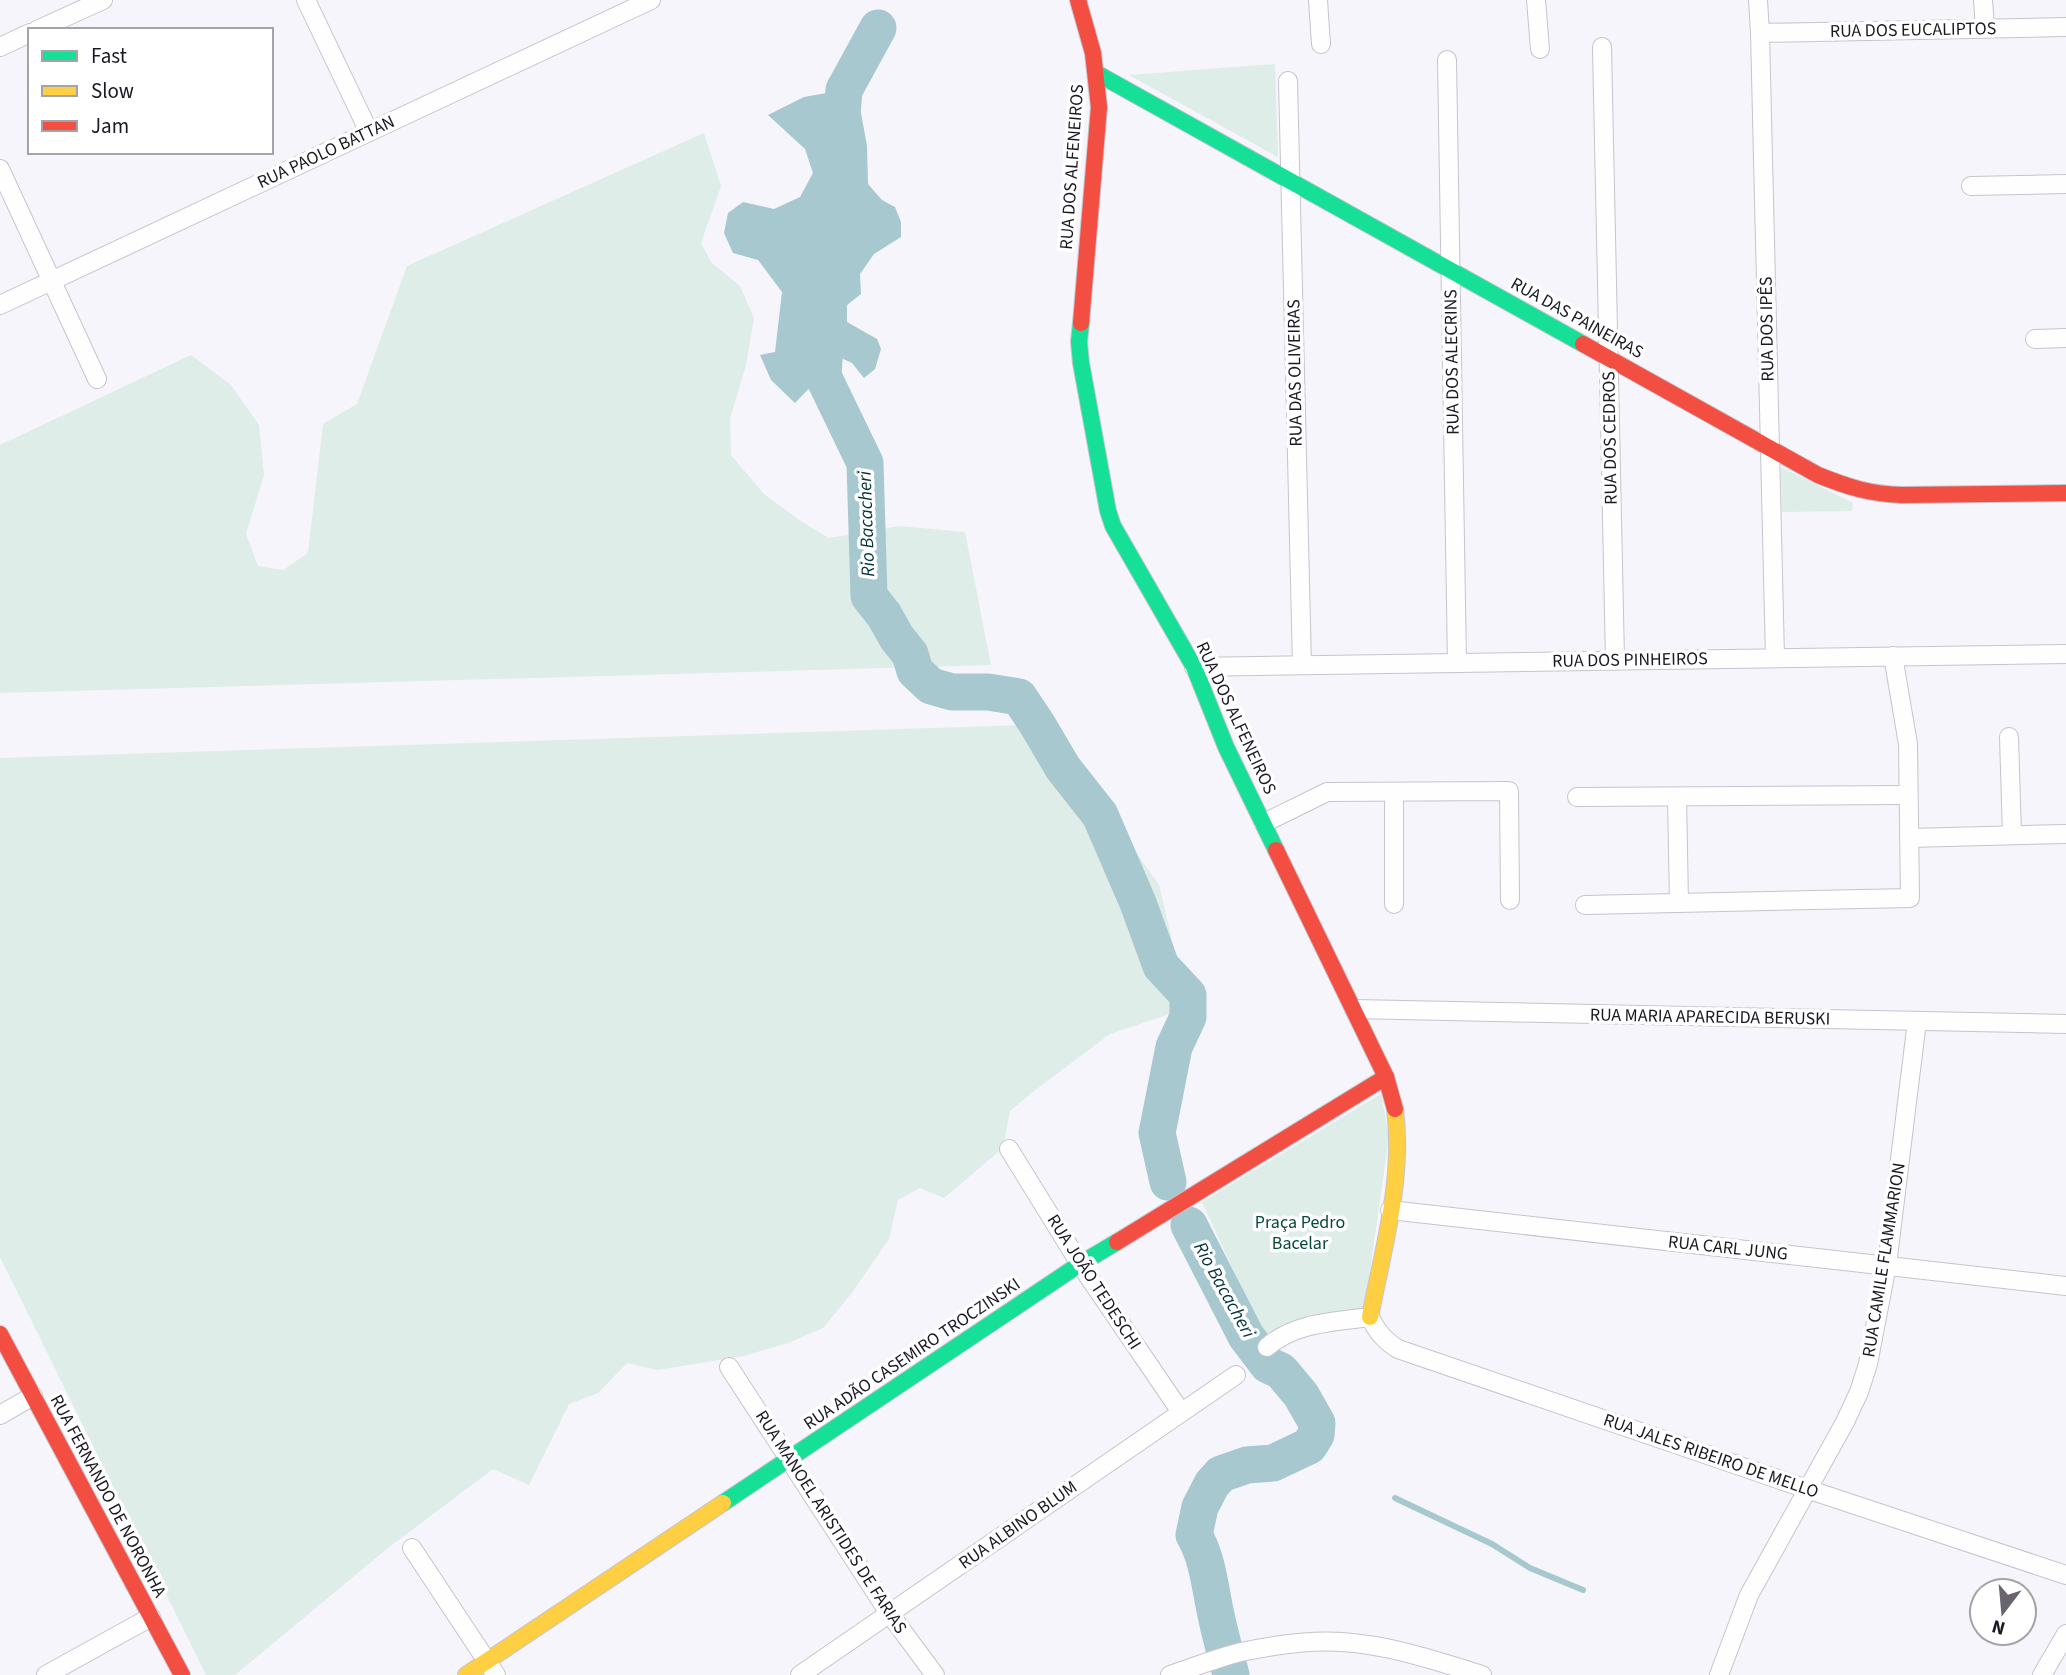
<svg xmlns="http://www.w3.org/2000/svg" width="2066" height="1675" font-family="'Source Sans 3',sans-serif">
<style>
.green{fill:#deede7}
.water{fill:#a7c8ce}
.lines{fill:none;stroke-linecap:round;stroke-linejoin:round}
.stream{stroke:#a7c8ce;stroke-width:6}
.river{stroke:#a7c8ce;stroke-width:37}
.street-casing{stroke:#c6c4cc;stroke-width:20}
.fast-casing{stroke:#c6c4cc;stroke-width:18}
.slow-casing{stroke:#c6c4cc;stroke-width:18}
.jam-casing{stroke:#c6c4cc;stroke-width:18}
.street{stroke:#fefefe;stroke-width:18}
.fast{stroke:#16e098;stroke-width:16}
.slow{stroke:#ffcf43;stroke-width:16}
.jam{stroke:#f24e42;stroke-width:16}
.labels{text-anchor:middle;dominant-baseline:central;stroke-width:7;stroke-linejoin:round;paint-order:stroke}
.street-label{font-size:18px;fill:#1b1822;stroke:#fff}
.park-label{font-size:18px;fill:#054d32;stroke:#fff}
.water-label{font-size:19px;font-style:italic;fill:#023238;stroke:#fff}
</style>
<rect width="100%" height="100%" fill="#f6f5fb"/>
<g class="green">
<polygon points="1275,64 1278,157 1129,75"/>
<polygon points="704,133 721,186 701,243 711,262 740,286 754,318 746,365 730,419 731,455 764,494 802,522 829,538 899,526 965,532 991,665 0,693 0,445 191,355 231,385 259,425 264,475 246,534 258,566 283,570 308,553 323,424 357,404 407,266"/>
<polygon points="1781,467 1853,503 1852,511 1782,512"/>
<polygon points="1029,725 1080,773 1159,885 1188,1008 1110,1034 1034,1091 1010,1111 1003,1148 944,1198 920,1188 898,1200 889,1239 851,1294 823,1328 788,1343 744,1356 657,1370 627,1363 598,1393 569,1404 529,1485 493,1469 388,1548 235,1675 206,1675 0,1257 0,758"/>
<polygon points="1381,1094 1389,1137 1364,1313 1265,1339 1202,1202"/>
</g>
<polygon class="water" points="844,90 861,113 867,146 868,184 882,200 895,207 901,222 901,237 874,254 860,274 861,294 847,305 847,322 877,339 881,349 875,369 864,378 852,363 839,357 795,403 771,380 760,355 775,352 782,292 758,260 733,253 724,233 728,213 743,202 774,209 800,197 813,173 805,149 768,115 804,97"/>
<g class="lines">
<g class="stream">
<polyline points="1309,1446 1318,1452"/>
<polyline points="1395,1498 1492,1544 1530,1568 1583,1590"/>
</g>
<g class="river">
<polyline points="840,141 844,90 878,28"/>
<polyline points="826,328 823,376 865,463 869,596 884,615 897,638 910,654 915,671 931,686 952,692 988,692 1019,697 1037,724 1063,768 1100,815 1138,903 1161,966 1188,995 1188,1017 1174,1047 1157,1133 1168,1182"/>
<path d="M 1189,1225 L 1246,1336 L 1268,1365 L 1281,1371 L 1301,1395 L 1317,1423 L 1316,1435 L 1309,1446 L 1273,1463 L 1247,1465 L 1221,1474 L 1212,1484 L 1200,1507 L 1194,1535 C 1208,1559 1210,1588 1216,1615 C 1220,1635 1226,1655 1231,1675"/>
</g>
<g class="street-casing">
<g id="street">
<polyline points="306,0 369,132"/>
<polyline points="1318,0 1321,44"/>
<polyline points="1536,0 1540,49"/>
<polyline points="1758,0 1760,33 1775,658"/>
<polyline points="1983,0 1985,28"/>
<polyline points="37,30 103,0"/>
<polyline points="1760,33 2066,27"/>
<polyline points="0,47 30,33"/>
<polyline points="1602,47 1615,660"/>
<polyline points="1447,60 1457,663"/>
<polyline points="1288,81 1302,665"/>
<polyline points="0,169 97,379"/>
<polyline points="1971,186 2066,184"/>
<polyline points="0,305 651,0"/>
<polyline points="2035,339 2066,338"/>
<polyline points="1194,667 2066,654"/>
<polyline points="2009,737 2012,835"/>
<polyline points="1394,793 1394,904"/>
<polyline points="1577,797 1908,795"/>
<polyline points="1677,797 1679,903"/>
<polyline points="1264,823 1327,792 1509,791 1510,900"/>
<polyline points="1909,838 2066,834"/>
<polyline points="1585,905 1910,898 1908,744 1893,656"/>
<polyline points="1354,1009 2066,1024"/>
<polyline points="1009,1149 1080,1264 1181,1412"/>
<polyline points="1390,1210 2066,1286"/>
<path d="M 1267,1347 C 1296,1322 1334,1322 1370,1317 C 1377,1332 1384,1340 1398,1349 L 1807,1489 L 2066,1575"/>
<polyline points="729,1367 889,1613 935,1675"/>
<polyline points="0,1415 33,1396"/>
<polyline points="412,1548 496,1675"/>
<polyline points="46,1675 151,1617"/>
<polyline points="800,1675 1236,1375"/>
<path d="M 1170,1675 C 1194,1667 1217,1658 1241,1652 C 1274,1645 1309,1640 1342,1642 C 1390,1645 1437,1661 1482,1675"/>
<polyline points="1719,1675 1749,1595 1845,1422 1859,1392 1868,1364 1887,1265 1917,1021"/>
<polyline points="2042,1675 2066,1634"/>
</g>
</g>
<g class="fast-casing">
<g id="fast">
<polyline points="1098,74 1583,344"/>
<polyline points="1081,323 1079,342 1081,363 1108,511 1113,526 1194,667 1226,747 1276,850"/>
<polyline points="723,1503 1080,1264 1117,1242"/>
</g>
</g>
<g class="slow-casing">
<g id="slow">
<path d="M 1370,1317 C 1383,1249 1404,1179 1395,1109"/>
<polyline points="466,1675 723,1503"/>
</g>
</g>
<g class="jam-casing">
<g id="jam">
<polyline points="1078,0 1093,53 1099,107 1081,323"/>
<path d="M 1583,344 L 1818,475 C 1848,487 1869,494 1902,495 L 2066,493"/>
<polyline points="1276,850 1386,1077 1395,1109"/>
<polyline points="1117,1242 1386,1077"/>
<polyline points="0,1334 182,1675"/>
</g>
</g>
<use href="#street" class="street"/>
<use href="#fast" class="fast"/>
<use href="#slow" class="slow"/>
<use href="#jam" class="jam"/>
</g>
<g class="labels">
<g class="street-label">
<text transform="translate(1913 30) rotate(-1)">RUA DOS EUCALIPTOS</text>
<text transform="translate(326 152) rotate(-25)">RUA PAOLO BATTAN</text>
<text transform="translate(1072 167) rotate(-86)">RUA DOS ALFENEIROS</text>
<text transform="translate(1577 318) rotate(29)">RUA DAS PAINEIRAS</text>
<text transform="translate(1767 329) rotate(-91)">RUA DOS IPÊS</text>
<text transform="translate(1452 362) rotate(-91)">RUA DOS ALECRINS</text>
<text transform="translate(1295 373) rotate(-91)">RUA DAS OLIVEIRAS</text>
<text transform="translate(1610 438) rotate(-91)">RUA DOS CEDROS</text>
<text transform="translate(1630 660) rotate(-1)">RUA DOS PINHEIROS</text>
<text transform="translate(1236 718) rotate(65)">RUA DOS ALFENEIROS</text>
<text transform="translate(1710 1017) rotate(1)">RUA MARIA APARECIDA BERUSKI</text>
<text transform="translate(1728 1248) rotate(6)">RUA CARL JUNG</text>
<text transform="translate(1884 1260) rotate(-81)">RUA CAMILE FLAMMARION</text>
<text transform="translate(1094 1282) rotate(57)">RUA JOÃO TEDESCHI</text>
<text transform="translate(912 1354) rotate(-34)">RUA ADÃO CASEMIRO TROCZINSKI</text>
<text transform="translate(1711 1456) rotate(19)">RUA JALES RIBEIRO DE MELLO</text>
<text transform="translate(108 1496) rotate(62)">RUA FERNANDO DE NORONHA</text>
<text transform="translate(831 1522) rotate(57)">RUA MANOEL ARISTIDES DE FARIAS</text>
<text transform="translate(1018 1525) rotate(-35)">RUA ALBINO BLUM</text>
</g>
<g class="park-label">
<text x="1300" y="1222">Praça Pedro<tspan x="1300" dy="21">Bacelar</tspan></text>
</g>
<g class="water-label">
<text transform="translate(867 524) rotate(-92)">Rio Bacacheri</text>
<text transform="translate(1224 1290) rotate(61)">Rio Bacacheri</text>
</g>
</g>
<rect x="28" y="28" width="245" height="126" fill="#ffffff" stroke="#a4a3a7" stroke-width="2"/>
<rect x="42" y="51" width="35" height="10" fill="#16e098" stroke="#a4a3a7" stroke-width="2"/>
<text x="91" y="63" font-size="21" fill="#1b1822">Fast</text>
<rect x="42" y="86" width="35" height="10" fill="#ffcf43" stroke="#a4a3a7" stroke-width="2"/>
<text x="91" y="98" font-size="21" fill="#1b1822">Slow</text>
<rect x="42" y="121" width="35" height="10" fill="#f24e42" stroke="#a4a3a7" stroke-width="2"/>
<text x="91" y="133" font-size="21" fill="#1b1822">Jam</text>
<g transform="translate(2003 1612) rotate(196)"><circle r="33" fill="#ffffff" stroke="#a4a3a7" stroke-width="2"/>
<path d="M0-5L12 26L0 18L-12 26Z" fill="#68656e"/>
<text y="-10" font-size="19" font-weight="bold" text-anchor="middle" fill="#1b1822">N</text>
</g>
</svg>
